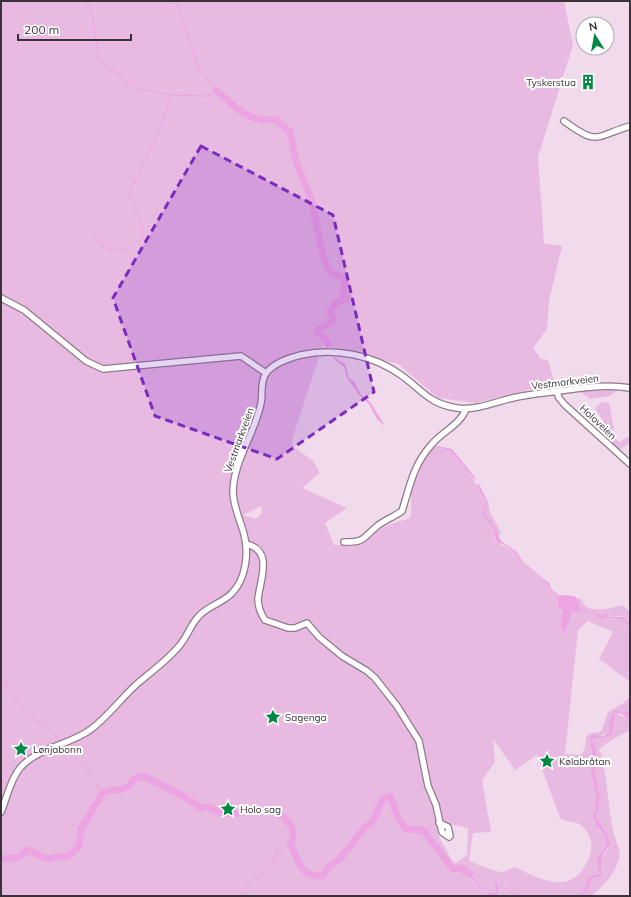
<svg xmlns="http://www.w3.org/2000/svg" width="631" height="897" font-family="Mulish,sans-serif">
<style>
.green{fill:#e8bae1;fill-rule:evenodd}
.water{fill:#eda4e2}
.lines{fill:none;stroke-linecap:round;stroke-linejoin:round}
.stream{stroke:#eda4e2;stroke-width:1}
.river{stroke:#eda4e2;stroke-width:7}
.minor-casing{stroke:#8f7a8c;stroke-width:8}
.minor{stroke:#fff;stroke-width:5.5}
.marked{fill:#7b2cbf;fill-opacity:0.2;stroke:#7b2cbf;stroke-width:3;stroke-dasharray:8 5;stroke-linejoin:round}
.labels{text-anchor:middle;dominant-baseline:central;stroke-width:4;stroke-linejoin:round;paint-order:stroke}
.poi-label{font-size:10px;fill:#3a3139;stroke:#fff;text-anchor:start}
.street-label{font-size:10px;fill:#3a3139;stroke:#fff}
</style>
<rect width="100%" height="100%" fill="#f2daed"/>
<g class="green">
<path d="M 1,1 L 564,1 L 573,45 L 538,157 L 544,243 L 562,246 L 549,301 L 547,329 L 533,348 L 541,359 L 548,360 L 554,380 L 536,388 L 476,403 L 438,398 L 398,364 L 323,345 L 292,440 L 293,446 L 313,461 L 320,473 L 302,488 L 347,508 L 325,523 L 334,545 C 360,546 361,542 381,529 C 389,524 401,521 410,518 C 412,508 411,499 411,490 C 412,473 425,459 434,446 C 439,447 445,447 449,449 C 455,453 475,479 475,484 L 479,484 L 488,501 L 490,512 L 501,533 L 498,536 L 493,524 L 485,514 L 487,502 L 479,485 L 477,486 L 486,503 L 484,516 L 492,526 L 496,542 L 514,551 L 521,562 L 542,578 L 548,585 L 551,591 L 558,596 L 558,598 L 557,596 L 558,608 L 563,609 L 560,625 L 564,636 L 569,619 L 580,597 C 582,600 583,605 587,607 C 595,612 613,608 622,605 L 630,612 L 630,624 L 621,616 L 609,617 L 608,615 L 601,616 L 592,611 L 580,609 L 592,612 L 603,618 L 605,616 L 607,618 L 621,619 L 630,627 L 630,682 L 599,659 L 613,632 L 588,621 L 578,630 L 565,754 L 581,755 C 592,741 577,733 601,732 L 608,712 L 625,702 L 630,696 L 630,711 L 623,713 L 615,710 L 609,720 L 609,732 C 603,737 597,734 590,738 L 592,754 L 591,768 L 596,793 L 596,805 L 594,810 L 599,830 L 605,836 L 607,843 L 598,858 L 600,874 L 593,875 L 587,879 L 587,886 L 580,896 L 515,896 L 504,881 L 500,880 L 495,885 L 496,892 L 486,894 L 468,871 L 462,867 L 461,869 L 487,896 L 1,896 ZM 261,506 L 262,513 L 256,519 L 243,515 ZM 493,739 L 515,770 L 537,755 L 560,818 C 565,823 576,820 582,826 C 591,835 594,845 589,857 C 577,888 557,886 529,874 C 524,872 520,869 515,867 C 510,868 507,871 503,872 C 497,872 473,864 469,860 L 473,833 L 491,832 L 482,780 L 495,762 ZM 436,821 L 468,828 L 467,855 L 454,864 L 438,835 Z"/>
<polygon points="599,389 618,390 610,396 591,399 580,392"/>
<polygon points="602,402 609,403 614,429 612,434 619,442 630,436 630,443 618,451 601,435 604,422 595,408"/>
<path d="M 616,713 L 624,717 L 630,717 L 630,733 L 628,731 C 622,734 600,747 599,750 L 602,754 L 600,762 L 604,768 C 608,790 609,813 614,835 C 617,843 621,851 619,859 C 615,874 603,886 592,896 L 583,896 L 588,890 L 592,877 L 599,878 L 603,871 C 597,862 607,852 611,844 L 607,834 L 596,817 L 600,798 L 595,769 L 596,748 L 592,740 L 594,738 L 607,737 L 612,734 L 612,720 Z"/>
<polygon points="500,882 503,882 513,896 492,896 496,895 497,884"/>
</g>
<g class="water">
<polygon points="332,356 345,364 349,378 355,383 361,395 370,402 385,426 377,419 369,404 359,395 347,378 344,367 335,360"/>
<polygon points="433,445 452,449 474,476 476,481 451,451"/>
<polygon points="479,485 487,502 485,514 493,524 501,541 516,551 523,562 549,583 552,590 560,596 562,595 574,596 578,599 579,604 574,607 564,636 560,625 563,609 558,609 558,601 555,597 556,596 558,598 558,596 551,591 548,585 542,578 521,562 514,551 503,544 497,543 492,526 483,515 486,503 477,486"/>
<polygon points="580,609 595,612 601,616 606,614 609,617 622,617 630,624 630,627 621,619 607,618 605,616 602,619 592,612 581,611"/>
<polygon points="615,710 623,713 630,711 630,717 627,718 620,713 615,713 612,734 607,737 594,738 592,740 596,748 595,769 600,798 596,817 607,834 611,844 604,853 601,862 602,875 601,877 592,878 588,890 583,896 580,896 587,886 587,879 593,875 600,874 597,860 607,843 605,836 596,825 593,815 596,805 596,793 591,773 592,754 590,738 592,735 604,736 609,732 609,720"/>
<polygon points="462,867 468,871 486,894 496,892 495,884 502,880 515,896 513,896 503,882 500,882 497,884 498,891 496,895 487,896 465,872 461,869"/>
</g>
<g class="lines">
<g class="stream">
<polyline points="87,1 93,18 98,57 102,63 120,77 137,88 171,95 208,96 217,91 199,69 181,15 175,1"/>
<path d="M 92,228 L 102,247 C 122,253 131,251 143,234 L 142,226 L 129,193 L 159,132 L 171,96"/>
<polyline points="1,676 30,718 46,724 59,740"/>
<path d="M 65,747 C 80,761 95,773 102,794"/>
<polyline points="239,896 256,878 273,866 276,851 281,850 290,843"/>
</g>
<g class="river">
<path d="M 217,91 C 234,106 250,124 275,119 L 290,132 L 296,161 L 311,199 L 324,259 L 331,273 L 341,277 L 346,283 L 343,295 L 347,299 L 337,302 L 330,311 L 333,318 L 332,322 L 317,330 C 319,336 326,337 328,344"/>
<polyline points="574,607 576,608"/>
<path d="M 1,859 L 16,858 L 28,850 L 48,859 L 67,856 L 75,851 L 79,846 L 81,829 L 102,794 L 109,790 L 119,790 L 129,786 L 133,780 L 143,776 L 183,796 L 201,808 L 208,807 C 215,812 227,815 235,814 C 238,814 241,812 244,811 C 265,806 295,814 293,839 L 290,843 C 299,860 299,877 322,876 L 330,866 L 340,859 L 365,827 L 373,821 L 383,798 L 390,796 L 399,820 L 406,829 L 423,830 L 453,869 L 461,868 L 469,874"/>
</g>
<g class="minor-casing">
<g id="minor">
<path d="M 564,121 C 598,146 594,137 630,126"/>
<polyline points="1,298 24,310 86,361 103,369 241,356 266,373"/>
<polyline points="557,392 559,398 565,405 630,464"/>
<path d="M 344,542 C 364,542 361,540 375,528 C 382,521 394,517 402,511 C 410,486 413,465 432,444 C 443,431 460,425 466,409"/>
<path d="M 246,544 C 274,550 260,580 258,599 C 258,606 261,614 265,620 L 288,628 L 295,628 L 307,623 L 319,637 L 342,656 L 367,671 L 375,678 L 397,706 L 419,741 L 428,786 L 436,805 L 442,832 L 449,837 L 450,836 L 448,827 L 439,823"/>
<path d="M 1,812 C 7,798 10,780 20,768 C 37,748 69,745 90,730 C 108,717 121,698 138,683 C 152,671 168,660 180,645 C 187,637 190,626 198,617 C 207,606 223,603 232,593 C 246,579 249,553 244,534 C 240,520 234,508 233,493 C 233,461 255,434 261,403 C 263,394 260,384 265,375 C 272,363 289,358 301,355 C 334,347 373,355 401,375 C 422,390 429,404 457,408 C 477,411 497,401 517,397 C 531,394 545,393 559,391 C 583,388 606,384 630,388"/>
</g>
</g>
<use href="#minor" class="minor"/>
</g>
<path class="marked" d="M 201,146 L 333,215 L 374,392 L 277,459 L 155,416 L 113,298 Z"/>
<defs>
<g id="building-bare" transform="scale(1.2)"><path d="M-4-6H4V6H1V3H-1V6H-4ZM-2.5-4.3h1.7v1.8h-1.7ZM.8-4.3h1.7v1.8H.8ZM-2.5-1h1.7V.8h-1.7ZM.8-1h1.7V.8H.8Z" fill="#084" stroke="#fff" stroke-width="2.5" paint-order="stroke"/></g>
<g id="sight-bare" transform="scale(1.2)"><path d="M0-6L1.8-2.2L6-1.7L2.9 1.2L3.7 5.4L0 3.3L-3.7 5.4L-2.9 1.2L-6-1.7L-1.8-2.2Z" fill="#084" stroke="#fff" stroke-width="2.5" paint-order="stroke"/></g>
</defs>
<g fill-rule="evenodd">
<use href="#building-bare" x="588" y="82"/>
<use href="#sight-bare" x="273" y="717"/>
<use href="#sight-bare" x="21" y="749"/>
<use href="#sight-bare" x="547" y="761"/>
<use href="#sight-bare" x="228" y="809"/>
</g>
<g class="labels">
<g class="poi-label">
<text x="576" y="82" text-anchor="end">Tyskerstua</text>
<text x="285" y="717">Sagenga</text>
<text x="33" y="749">Lønjabonn</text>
<text x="559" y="761">Kølabråtan</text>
<text x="240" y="809">Holo sag</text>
</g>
<g class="street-label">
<text transform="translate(565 382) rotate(-7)">Vestmarkveien</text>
<text transform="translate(598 422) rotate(43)">Holoveien</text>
<text transform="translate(239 440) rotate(-70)">Vestmarkveien</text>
</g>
</g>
<rect width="631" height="897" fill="none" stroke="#3a3139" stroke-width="4"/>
<g transform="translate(595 36) rotate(349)"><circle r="19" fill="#ffffff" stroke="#b0adb0"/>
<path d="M0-3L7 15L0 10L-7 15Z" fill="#008844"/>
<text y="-6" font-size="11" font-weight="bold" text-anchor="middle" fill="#3a3139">N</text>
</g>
<path d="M18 34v6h113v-6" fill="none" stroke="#3a3139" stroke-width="2"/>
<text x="24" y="34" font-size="12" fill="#3a3139" stroke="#ffffff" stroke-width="3" paint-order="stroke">200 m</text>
</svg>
